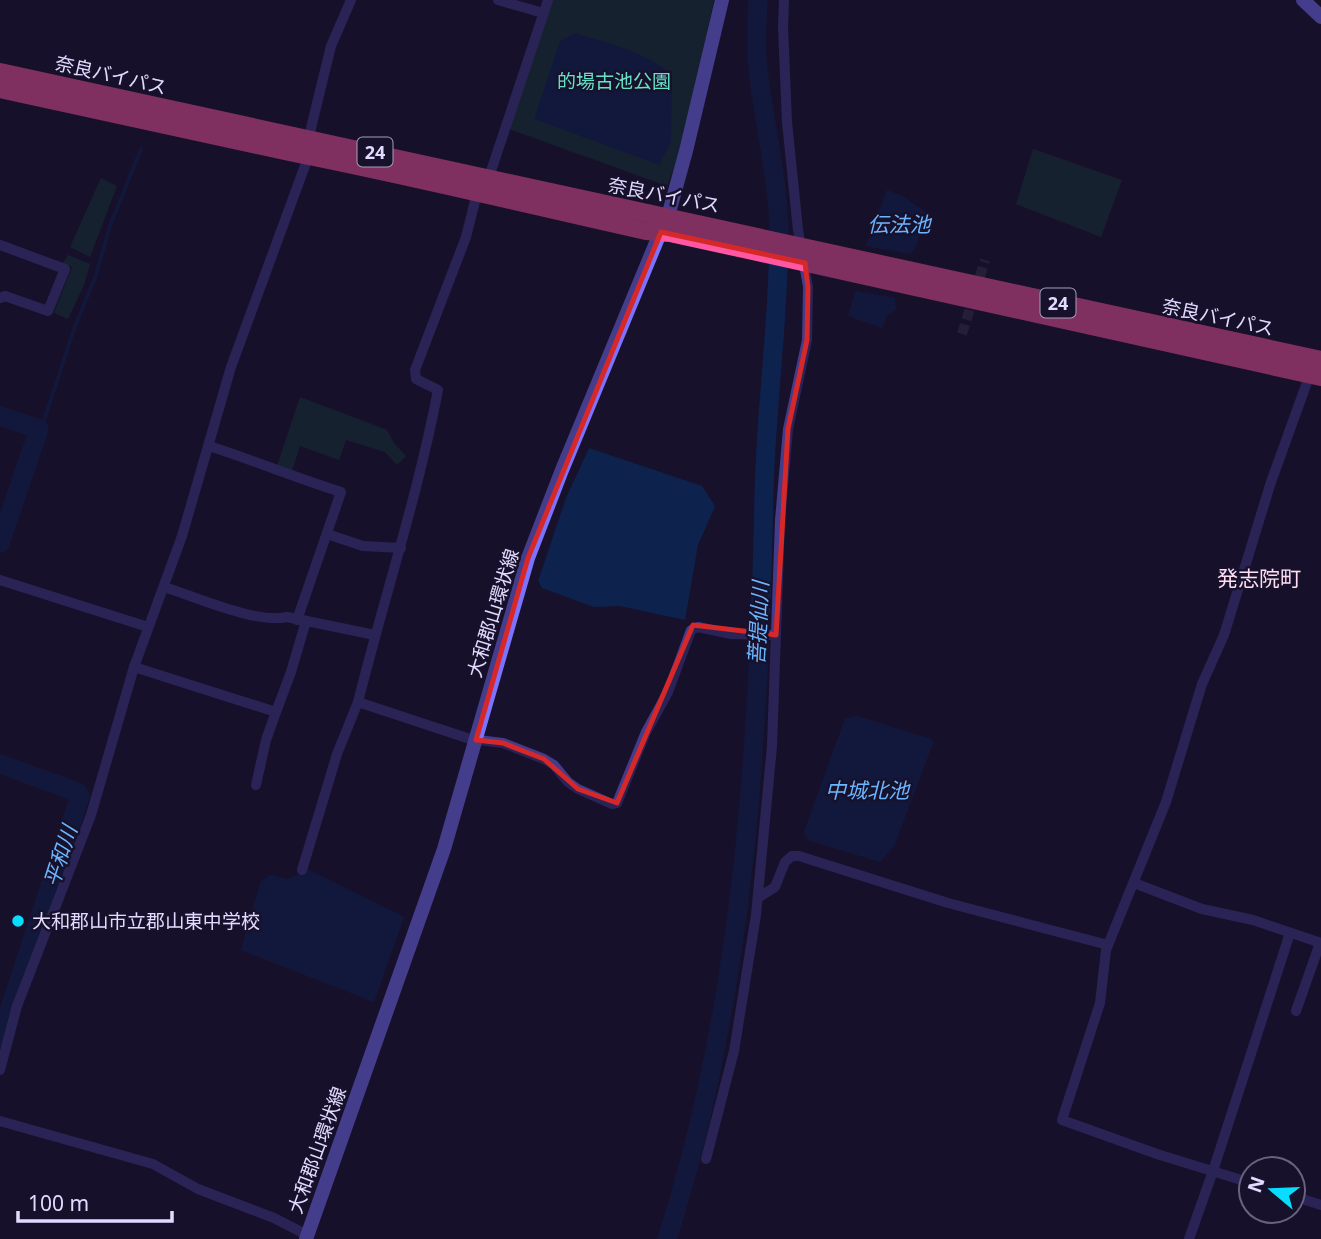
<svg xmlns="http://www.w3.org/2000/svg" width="1321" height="1239" font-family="'Noto Sans','Noto Sans JP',sans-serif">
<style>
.green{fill:#143535}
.water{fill:#0d234e}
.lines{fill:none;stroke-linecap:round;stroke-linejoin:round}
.stream{stroke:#0d234e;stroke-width:3.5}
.river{stroke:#0d234e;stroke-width:19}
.street-tunnel{stroke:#352f4b;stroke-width:10;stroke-dasharray:10 5;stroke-linecap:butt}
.street{stroke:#423c8a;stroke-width:10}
.secondary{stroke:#7b73ff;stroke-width:14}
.highway{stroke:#ff57a1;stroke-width:18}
.marked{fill:none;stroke:#d62828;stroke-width:5;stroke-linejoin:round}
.poi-dot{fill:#08ddff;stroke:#17112b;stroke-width:2.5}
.labels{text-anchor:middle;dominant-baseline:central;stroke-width:5;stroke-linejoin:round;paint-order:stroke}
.shield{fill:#17112b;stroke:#a49fbf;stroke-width:2}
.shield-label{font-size:18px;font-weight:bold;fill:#e1dcff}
.street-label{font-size:19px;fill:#e1dcff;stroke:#17112b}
.park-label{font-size:19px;fill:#66e1c7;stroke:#17112b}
.poi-label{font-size:19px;fill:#e1dcff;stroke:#17112b;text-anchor:start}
.water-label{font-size:21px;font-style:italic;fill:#6ab5ff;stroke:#17112b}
.neighbourhood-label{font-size:21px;fill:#ffdef2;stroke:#17112b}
</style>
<rect width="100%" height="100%" fill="#17112b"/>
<g class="green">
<polygon points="550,0 714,0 681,150 667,186 509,129"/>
<polygon points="1033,149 1122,180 1101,237 1016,204"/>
<polygon points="101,178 117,186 90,257 70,247"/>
<polygon points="68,255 90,264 84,285 68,319 54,313 72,267 63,263"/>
<polygon points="300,397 387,430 394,443 406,456 397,465 385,452 346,440 339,460 300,446 291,474 276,469"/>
</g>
<g class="water">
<path d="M 575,33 C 604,42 652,53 672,76 L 671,142 L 659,165 L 534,119 L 560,41 Z"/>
<polygon points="887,190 904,197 928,214 915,248 910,254 866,246"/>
<polygon points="856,291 895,298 896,310 888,314 882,328 848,316"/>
<polygon points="589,448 702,486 715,506 698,545 685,620 620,606 594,607 542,588 538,581 566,498"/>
<polygon points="857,716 931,739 933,743 894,846 880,862 808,840 804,832 845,719"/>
<polygon points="309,870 404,917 374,1002 241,950 261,881 270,875 288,879"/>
</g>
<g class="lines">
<polyline class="stream" points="39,429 43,424 74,329 96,275 110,226 141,149"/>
<g class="river">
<polyline points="0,416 39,429 0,543"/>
<polyline points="0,764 77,792 80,796 0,1038"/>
<path d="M 667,1239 C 744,999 759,744 764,494 C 766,406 779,319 779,231 C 778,177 764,123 758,69 C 755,46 757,23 758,0"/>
</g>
<polyline class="street-tunnel" points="962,334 985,260"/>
<g class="street">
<polyline points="498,0 543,13"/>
<polyline points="488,180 548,0"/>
<path d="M 477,193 L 466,237 L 415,370 L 416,379 L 438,390 C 418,495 384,598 358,702 L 470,739 L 503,743 L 544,759 L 554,765 L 568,782 L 578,789 L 612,804 L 617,803 L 646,732 L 668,692 L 691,630 L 698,627 L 731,634 L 776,635"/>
<polyline points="0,245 65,269 48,311 5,296 0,298"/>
<path d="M 209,446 C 253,460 296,478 341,492 L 297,620"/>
<polyline points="327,534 363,546 401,548"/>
<polyline points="0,580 148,627"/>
<path d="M 164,587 C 196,597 256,624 287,617 L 375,635"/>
<polyline points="134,667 276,712 291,672 306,621"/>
<polyline points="256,785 266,740 276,712"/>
<polyline points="302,870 337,754 358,702"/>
<polyline points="1134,883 1202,909 1253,920 1321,943"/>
<polyline points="758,898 775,887 785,862 792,856 799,856 948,903 1108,945"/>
<polyline points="1296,1011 1320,943"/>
<polyline points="0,1070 17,1006 91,815 134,667 182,536 231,367 306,163 311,128 331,46 351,0"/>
<polyline points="0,1121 153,1164 198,1189 274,1218 307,1235"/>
<polyline points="706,1159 734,1051 756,915 772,746 780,520 788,429 807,340 808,287 798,230 787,122 783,27 784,0"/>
<polyline points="1251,1183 1157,1154 1062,1120 1100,1003 1106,950 1166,802 1202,684 1224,635 1271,482 1310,374"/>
<polyline points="1293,1196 1321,1205"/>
<polyline points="1189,1239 1213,1171 1290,933"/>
</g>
<g class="secondary">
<polyline points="1303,0 1321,17"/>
<polyline points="306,1239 444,849 528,558 562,470 670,209 686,151 722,0"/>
</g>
<g class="highway">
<polyline points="0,72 1321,360"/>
<path d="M 0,89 L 294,153 C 411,176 529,205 646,231 L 670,233 L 748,250 L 1321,377"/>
</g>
</g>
<path d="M0 0H1321V1239H0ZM 661,232 L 805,263 L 808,287 L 807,340 L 788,429 L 776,635 L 693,625 L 617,803 L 578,789 L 544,759 L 503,743 L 476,740 L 528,558 Z" fill="#17112b" fill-opacity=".55" fill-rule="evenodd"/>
<path class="marked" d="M 661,232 L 805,263 L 808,287 L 807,340 L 788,429 L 776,635 L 693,625 L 617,803 L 578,789 L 544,759 L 503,743 L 476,740 L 528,558 Z"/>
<circle class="poi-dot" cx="18" cy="921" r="7"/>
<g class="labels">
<g class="shield">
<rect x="357.5" y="137.5" width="35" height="29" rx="5"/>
<rect x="1040.5" y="288.5" width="35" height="29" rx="5"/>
</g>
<g class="shield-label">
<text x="375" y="152">24</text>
<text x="1058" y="303">24</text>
</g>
<g class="street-label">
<text transform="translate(111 75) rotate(13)">奈良バイパス</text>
<text transform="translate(664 195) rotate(11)">奈良バイパス</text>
<text transform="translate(1218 317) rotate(12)">奈良バイパス</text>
<text transform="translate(493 613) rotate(-73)">大和郡山環状線</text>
<text transform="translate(317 1150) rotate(-70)">大和郡山環状線</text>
</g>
<g class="park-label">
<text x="614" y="81">的場古池公園</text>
</g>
<g class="poi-label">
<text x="32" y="921">大和郡山市立郡山東中学校</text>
</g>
<g class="water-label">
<text x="899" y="224">伝法池</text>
<text transform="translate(758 623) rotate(-87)">菩提仙川</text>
<text x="867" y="790">中城北池</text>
<text transform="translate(60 856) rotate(-72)">平和川</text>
</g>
<g class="neighbourhood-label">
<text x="1259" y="578">発志院町</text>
</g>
</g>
<g transform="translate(1272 1190) rotate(289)"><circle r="33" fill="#17112b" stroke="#686280" stroke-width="2"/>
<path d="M0-5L12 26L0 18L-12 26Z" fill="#08ddff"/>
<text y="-10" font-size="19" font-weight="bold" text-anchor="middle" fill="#e1dcff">N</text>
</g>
<path d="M18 1211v10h154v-10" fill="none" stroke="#e1dcff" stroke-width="3.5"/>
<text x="28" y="1211" font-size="21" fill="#e1dcff" stroke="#17112b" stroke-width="5" paint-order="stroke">100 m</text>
</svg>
